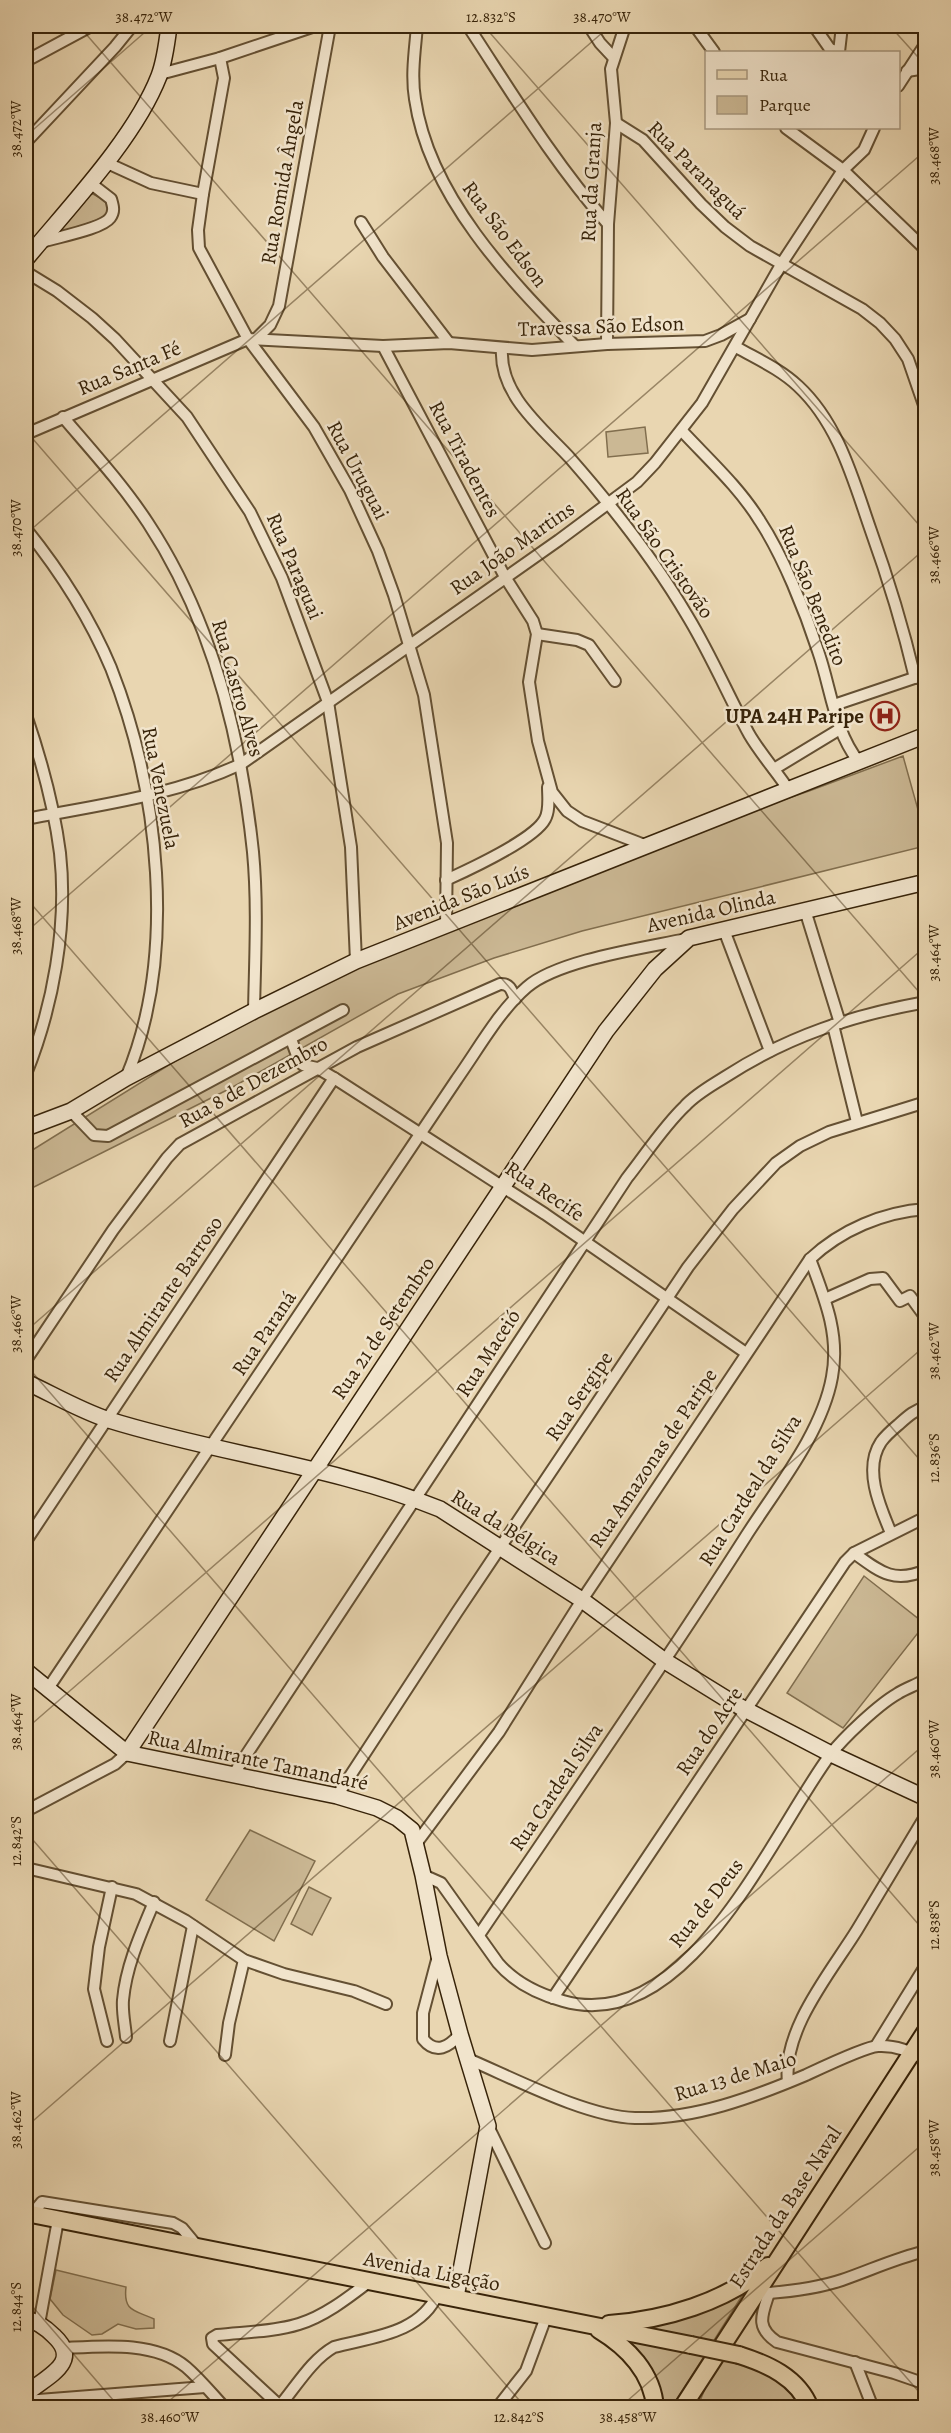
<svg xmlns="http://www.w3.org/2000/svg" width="951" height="2433" font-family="Alegreya,serif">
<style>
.green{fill:#cbb894;stroke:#816e4e;stroke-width:1.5}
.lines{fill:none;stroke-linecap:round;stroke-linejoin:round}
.street-casing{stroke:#645033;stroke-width:14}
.secondary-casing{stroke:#372309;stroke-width:18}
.primary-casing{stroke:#372309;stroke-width:20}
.street{stroke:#f1e4cc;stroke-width:10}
.secondary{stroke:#f1e4cc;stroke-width:15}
.primary{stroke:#e9d6b1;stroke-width:16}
.primary-bridge-casing{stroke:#372309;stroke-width:20;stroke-linecap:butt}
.primary-bridge{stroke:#e9d6b1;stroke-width:16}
.ticks{fill:none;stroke:#372309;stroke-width:1.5;stroke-opacity:0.45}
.labels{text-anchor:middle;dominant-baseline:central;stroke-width:5;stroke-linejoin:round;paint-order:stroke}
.street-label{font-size:21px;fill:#372309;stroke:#f1e4cc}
.poi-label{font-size:21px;font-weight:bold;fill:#372309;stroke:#f1e4cc;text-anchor:end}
.neatline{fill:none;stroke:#372309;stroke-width:2}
.ticks-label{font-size:15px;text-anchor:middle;fill:#372309}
</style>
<rect width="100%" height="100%" fill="#e9d6b1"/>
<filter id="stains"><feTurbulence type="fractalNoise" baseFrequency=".00333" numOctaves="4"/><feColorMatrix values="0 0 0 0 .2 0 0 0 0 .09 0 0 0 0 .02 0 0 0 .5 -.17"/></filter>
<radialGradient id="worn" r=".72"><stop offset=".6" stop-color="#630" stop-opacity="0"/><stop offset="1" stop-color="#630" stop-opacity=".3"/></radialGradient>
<g class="green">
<polygon points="93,194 108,202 109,208 105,217 59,234 58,232 89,195"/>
<polygon points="645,427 648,453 608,457 606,432"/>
<polygon points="903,756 920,817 925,816 925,846 582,931 494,958 398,994 231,1088 26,1191 26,1154 254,1012 649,846 809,791"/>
<polygon points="864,1576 925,1624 843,1728 787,1693"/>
<polygon points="250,1830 315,1861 274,1941 206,1900"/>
<polygon points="309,1887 331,1898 312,1935 291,1924"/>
<path d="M 56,2270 L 126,2287 C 123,2312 135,2310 154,2319 L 154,2328 L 136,2329 L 118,2324 L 102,2334 L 92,2335 L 63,2315 L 50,2299 Z"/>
<polygon points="745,2291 713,2342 637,2326"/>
<polygon points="624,2340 705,2355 672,2407 659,2407"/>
<path d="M 724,2359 C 751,2366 791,2378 801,2408 L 697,2408 L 707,2384 Z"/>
</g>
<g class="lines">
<g class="street-casing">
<g id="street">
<path d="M 417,26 C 415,50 411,75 415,99 C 429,196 509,279 575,346"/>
<path d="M 468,26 C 512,93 554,163 608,224"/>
<polyline points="589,26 600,43 614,58"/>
<polyline points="695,26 714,52"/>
<polyline points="814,26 830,49 839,52"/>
<polyline points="839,52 842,26"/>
<polyline points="220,58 224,78 203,194 198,230 199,248 248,339 314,427 350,490 378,551 394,595 424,695 447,843 446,925"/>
<polyline points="26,61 91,26"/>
<polyline points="907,71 926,68"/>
<polyline points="160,74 220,58 315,26"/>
<polyline points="898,86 926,43"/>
<polyline points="616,123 643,140 701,204 725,227 750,246 862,309 880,323 895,339 908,359 926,411"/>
<polyline points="786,128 843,170 926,250"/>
<polyline points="26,142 115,47 132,26"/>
<polyline points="105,162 151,183 203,194"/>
<polyline points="361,222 383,257 449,343"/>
<path d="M 42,242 C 57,237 102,229 110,218 C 115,211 113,206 111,199 L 89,182"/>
<polyline points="26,272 57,291 92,318 115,339 187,417 250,512 282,578 328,702 351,847 356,961"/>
<polyline points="257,338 270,325 279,306 330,26"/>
<polyline points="607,344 608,224 616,123 611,69 625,26"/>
<polyline points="383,346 505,577 533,621 537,634 529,682 538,741 552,792 567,811 582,821 647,846"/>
<path d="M 736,347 C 757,359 780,369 798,386 C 838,423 853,479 870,528 C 888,578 903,627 915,678"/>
<path d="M 502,349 C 499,394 541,427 569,457 C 613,507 654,559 688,617 C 711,655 728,695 749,734 C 760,753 776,771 788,789"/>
<path d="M 63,417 C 92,451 123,485 148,523 C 212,620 241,738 253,852 C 258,905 255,959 254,1011"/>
<path d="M 682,431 C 709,460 739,487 760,521 C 783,556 805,611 818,651 C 831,688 834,731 859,762"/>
<polyline points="26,434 248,339 383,346 449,343 532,350 607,344 705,341 721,335 750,319"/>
<path d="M 26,529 C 59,570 90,618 111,668 C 159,790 178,955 126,1078"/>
<polyline points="537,634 577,640 589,645 615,681"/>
<polyline points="834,705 926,674"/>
<path d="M 26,715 C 41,759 54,806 60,853 C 68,926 53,1007 26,1074"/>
<polyline points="774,769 840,729"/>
<path d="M 26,819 C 99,805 173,796 241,764 L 559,540 L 637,482 L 655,463 L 702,403 L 782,263 L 843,170 L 864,150 L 874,128"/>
<path d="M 446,880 C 468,870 535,839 545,819 C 550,810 548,797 548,787"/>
<polyline points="805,910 840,1023"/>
<polyline points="724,930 770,1051"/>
<polyline points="833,1025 857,1122"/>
<polyline points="291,1039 299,1061 303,1065 317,1068 334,1078 545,1214 746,1353"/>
<polyline points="71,1111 94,1135 108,1136 343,1010"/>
<polyline points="825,1299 870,1279 883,1278 900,1301 910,1296 926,1318"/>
<path d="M 26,1360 L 113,1230 L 167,1158 L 180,1144 L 357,1047 L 500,984 C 510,983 512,991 515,999"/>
<path d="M 891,1533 C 880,1507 863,1469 881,1442 C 886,1435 892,1430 898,1425 C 907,1417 914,1410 926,1407"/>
<polyline points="26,1541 334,1078"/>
<path d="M 854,1553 C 880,1572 894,1584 926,1570"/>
<path d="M 47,1690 L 457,1079 C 479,1048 499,1011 527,987 C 558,960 644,948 686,939"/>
<path d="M 233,1775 L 627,1178 C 646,1154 663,1127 685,1106 C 696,1094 711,1086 725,1077 C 788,1036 853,1015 926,1002"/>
<polyline points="337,1796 457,1612 688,1267 733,1209 776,1163 800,1146 829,1132 926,1102"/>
<polyline points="26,1811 115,1764 127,1753"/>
<path d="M 415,1845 L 499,1732 L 582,1600 L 810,1259 C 841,1230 883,1212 926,1209"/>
<polyline points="26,1868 136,1894 186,1921 244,1960 284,1974 354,1991 386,2004"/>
<path d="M 423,1875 L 441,1883 L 498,1963 C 515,1983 538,1994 563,2001 C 688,2037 772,1833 830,1755 C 844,1737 878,1705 897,1694 C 906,1688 917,1685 926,1679"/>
<path d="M 479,1935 C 569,1802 660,1671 746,1536 C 776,1489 822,1433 832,1377 C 840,1335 825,1299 810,1259"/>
<path d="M 438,1956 L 423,2013 L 423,2039 C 436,2055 449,2047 460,2034"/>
<polyline points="553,1998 845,1562 854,1553 926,1517"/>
<path d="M 126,2037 C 125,2025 122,2012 123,2000 C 126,1966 141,1933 154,1902"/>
<polyline points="107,2041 94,1989 99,1947 112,1887"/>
<polyline points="170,2041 193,1926"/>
<polyline points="876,2046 926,1965"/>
<polyline points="225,2055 229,2023 244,1960"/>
<path d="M 468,2059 C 513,2078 587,2117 635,2118 C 693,2120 754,2097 806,2075 C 821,2068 865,2047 878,2046 C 895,2045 911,2051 926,2060"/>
<path d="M 788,2082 C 782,2030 831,1972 857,1930 C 880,1892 903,1853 926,1815"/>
<polyline points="488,2126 545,2243"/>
<polyline points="32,2214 42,2202 173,2223 182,2228 197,2246"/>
<path d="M 763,2291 L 769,2293 C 794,2291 818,2288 842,2280 C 871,2270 896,2258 926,2251"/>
<path d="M 769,2293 C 762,2315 755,2327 777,2342 L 894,2373 L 926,2384"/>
<polyline points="39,2324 58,2220"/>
<path d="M 65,2348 C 103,2346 155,2341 186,2367 C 200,2379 212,2394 225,2408"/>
<polyline points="855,2362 873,2408"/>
<polyline points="26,2401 205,2387"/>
<path d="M 278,2408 C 296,2387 311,2360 334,2347 C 371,2337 421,2334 438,2293"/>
<path d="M 282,2408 L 213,2344 L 212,2338 L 217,2335 C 243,2332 274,2332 299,2324 C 325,2316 349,2297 370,2281"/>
<polyline points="497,2408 526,2371 546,2317"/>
</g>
</g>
<g class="secondary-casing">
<g id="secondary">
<path d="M 26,259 C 69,207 135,138 159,76 C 165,60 167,42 169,26"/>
<polyline points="26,1128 71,1111 126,1078 254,1011 356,961 926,735"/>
<path d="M 26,1382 C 52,1394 81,1411 109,1420 C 218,1454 334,1466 440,1509 L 582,1600 L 665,1661 L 733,1703 L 831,1754 L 926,1798"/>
<polyline points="26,1671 127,1753 337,1796 377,1808 397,1818 412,1830 423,1875 439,1956 460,2034 488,2126 456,2297"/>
<polyline points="127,1753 606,1031 655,969 689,938 926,882"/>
<path d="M 26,2319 C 36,2321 46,2328 54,2336 C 83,2363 45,2377 26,2394"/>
</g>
</g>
<g class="primary-casing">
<g id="primary">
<polyline points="26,2213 691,2345"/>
<path d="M 609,2324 C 665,2320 725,2302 768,2266"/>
<path d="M 599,2330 C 627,2347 653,2373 655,2408"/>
<path d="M 739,2355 C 767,2364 798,2377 810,2408"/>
<polyline points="682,2408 926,2031"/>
</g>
</g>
<use href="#street" class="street"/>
<use href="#secondary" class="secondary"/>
<use href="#primary" class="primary"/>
<g class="primary-bridge-casing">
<polyline id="primary-bridge" points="691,2345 739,2355"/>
</g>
<use href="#primary-bridge" class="primary-bridge"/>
</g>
<path class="ticks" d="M 79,26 L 926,1000M 484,26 L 926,533M 890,26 L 926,66M 26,136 L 152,26M 26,431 L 926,1467M 26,534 L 610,26M 26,898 L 926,1933M 26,932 L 926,150M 26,1331 L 926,548M 26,1365 L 926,2400M 26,1729 L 926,946M 26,1832 L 526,2408M 26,2127 L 926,1345M 26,2299 L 120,2408M 161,2408 L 926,1743M 619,2408 L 926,2141"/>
<defs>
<g id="hospital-ring" transform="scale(1.5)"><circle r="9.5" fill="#f1e4cc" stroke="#8f2418" stroke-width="1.5"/><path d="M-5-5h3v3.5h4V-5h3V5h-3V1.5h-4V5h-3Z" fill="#8f2418"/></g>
</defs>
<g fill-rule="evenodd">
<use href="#hospital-ring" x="885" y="716"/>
</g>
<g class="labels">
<g class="street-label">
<text transform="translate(697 170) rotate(45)">Rua Paranaguá</text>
<text transform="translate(282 182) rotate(-80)">Rua Romida Ângela</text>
<text transform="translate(591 182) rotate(-87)">Rua da Granja</text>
<text transform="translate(505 234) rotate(53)">Rua São Edson</text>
<text transform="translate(601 326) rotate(-2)">Travessa São Edson</text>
<text transform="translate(129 368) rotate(-23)">Rua Santa Fé</text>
<text transform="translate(465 459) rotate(62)">Rua Tiradentes</text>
<text transform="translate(358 470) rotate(62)">Rua Uruguai</text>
<text transform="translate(512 548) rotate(-35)">Rua João Martins</text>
<text transform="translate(665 553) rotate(55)">Rua São Cristovão</text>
<text transform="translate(295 566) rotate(67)">Rua Paraguai</text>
<text transform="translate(813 595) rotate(68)">Rua São Benedito</text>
<text transform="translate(238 688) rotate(74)">Rua Castro Alves</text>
<text transform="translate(161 788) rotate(79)">Rua Venezuela</text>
<text transform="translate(461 897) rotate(-22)">Avenida São Luís</text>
<text transform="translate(711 911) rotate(-13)">Avenida Olinda</text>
<text transform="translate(253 1082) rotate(-29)">Rua 8 de Dezembro</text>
<text transform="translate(545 1191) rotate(34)">Rua Recife</text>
<text transform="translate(163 1299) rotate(-56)">Rua Almirante Barroso</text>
<text transform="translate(383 1328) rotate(-56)">Rua 21 de Setembro</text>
<text transform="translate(264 1333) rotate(-56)">Rua Paraná</text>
<text transform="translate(488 1353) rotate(-57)">Rua Maceió</text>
<text transform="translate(579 1396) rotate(-56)">Rua Sergipe</text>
<text transform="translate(653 1458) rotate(-56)">Rua Amazonas de Paripe</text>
<text transform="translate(750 1490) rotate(-58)">Rua Cardeal da Silva</text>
<text transform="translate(506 1527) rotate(32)">Rua da Bélgica</text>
<text transform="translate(709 1731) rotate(-56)">Rua do Acre</text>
<text transform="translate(258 1760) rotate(12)">Rua Almirante Tamandaré</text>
<text transform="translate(556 1787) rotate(-56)">Rua Cardeal Silva</text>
<text transform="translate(706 1903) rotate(-52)">Rua de Deus</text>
<text transform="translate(735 2076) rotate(-17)">Rua 13 de Maio</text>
<text transform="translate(785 2207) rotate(-57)">Estrada da Base Naval</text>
<text transform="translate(432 2271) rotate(11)">Avenida Ligação</text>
</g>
<g class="poi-label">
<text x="864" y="716">UPA 24H Paripe</text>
</g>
</g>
<rect width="951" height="2433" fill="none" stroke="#e9d6b1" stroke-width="66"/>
<rect x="705" y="51" width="195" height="78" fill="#f1e4cc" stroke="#a7977e" stroke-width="1.5"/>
<rect x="717" y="70" width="30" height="9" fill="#e9d6b1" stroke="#a7977e" stroke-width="1.5"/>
<text x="759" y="81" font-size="18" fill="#372309">Rua</text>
<rect x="717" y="96" width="30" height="18" fill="#cbb894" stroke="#a7977e" stroke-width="1.5"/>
<text x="759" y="111" font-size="18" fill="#372309">Parque</text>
<rect x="33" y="33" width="885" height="2367" class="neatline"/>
<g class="ticks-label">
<text x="144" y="22">38.472°W</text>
<text x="491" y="22">12.832°S</text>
<text x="602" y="22">38.470°W</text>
<text transform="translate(16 129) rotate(-90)" y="5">38.472°W</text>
<text transform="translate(934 156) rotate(-90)" y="5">38.468°W</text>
<text transform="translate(16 528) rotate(-90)" y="5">38.470°W</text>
<text transform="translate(934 555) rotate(-90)" y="5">38.466°W</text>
<text transform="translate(16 926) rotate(-90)" y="5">38.468°W</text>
<text transform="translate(934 953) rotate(-90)" y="5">38.464°W</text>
<text transform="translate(16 1324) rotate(-90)" y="5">38.466°W</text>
<text transform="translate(934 1351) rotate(-90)" y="5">38.462°W</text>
<text transform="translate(934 1458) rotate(-90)" y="5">12.836°S</text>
<text transform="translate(16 1722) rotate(-90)" y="5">38.464°W</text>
<text transform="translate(934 1749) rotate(-90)" y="5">38.460°W</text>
<text transform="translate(16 1841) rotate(-90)" y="5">12.842°S</text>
<text transform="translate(934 1925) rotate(-90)" y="5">12.838°S</text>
<text transform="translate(16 2120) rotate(-90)" y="5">38.462°W</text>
<text transform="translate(934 2148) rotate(-90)" y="5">38.458°W</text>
<text transform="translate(16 2307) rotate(-90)" y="5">12.844°S</text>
<text x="170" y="2422">38.460°W</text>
<text x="519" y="2422">12.842°S</text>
<text x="628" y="2422">38.458°W</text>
</g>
<rect width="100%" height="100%" filter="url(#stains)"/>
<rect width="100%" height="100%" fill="url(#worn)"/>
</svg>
